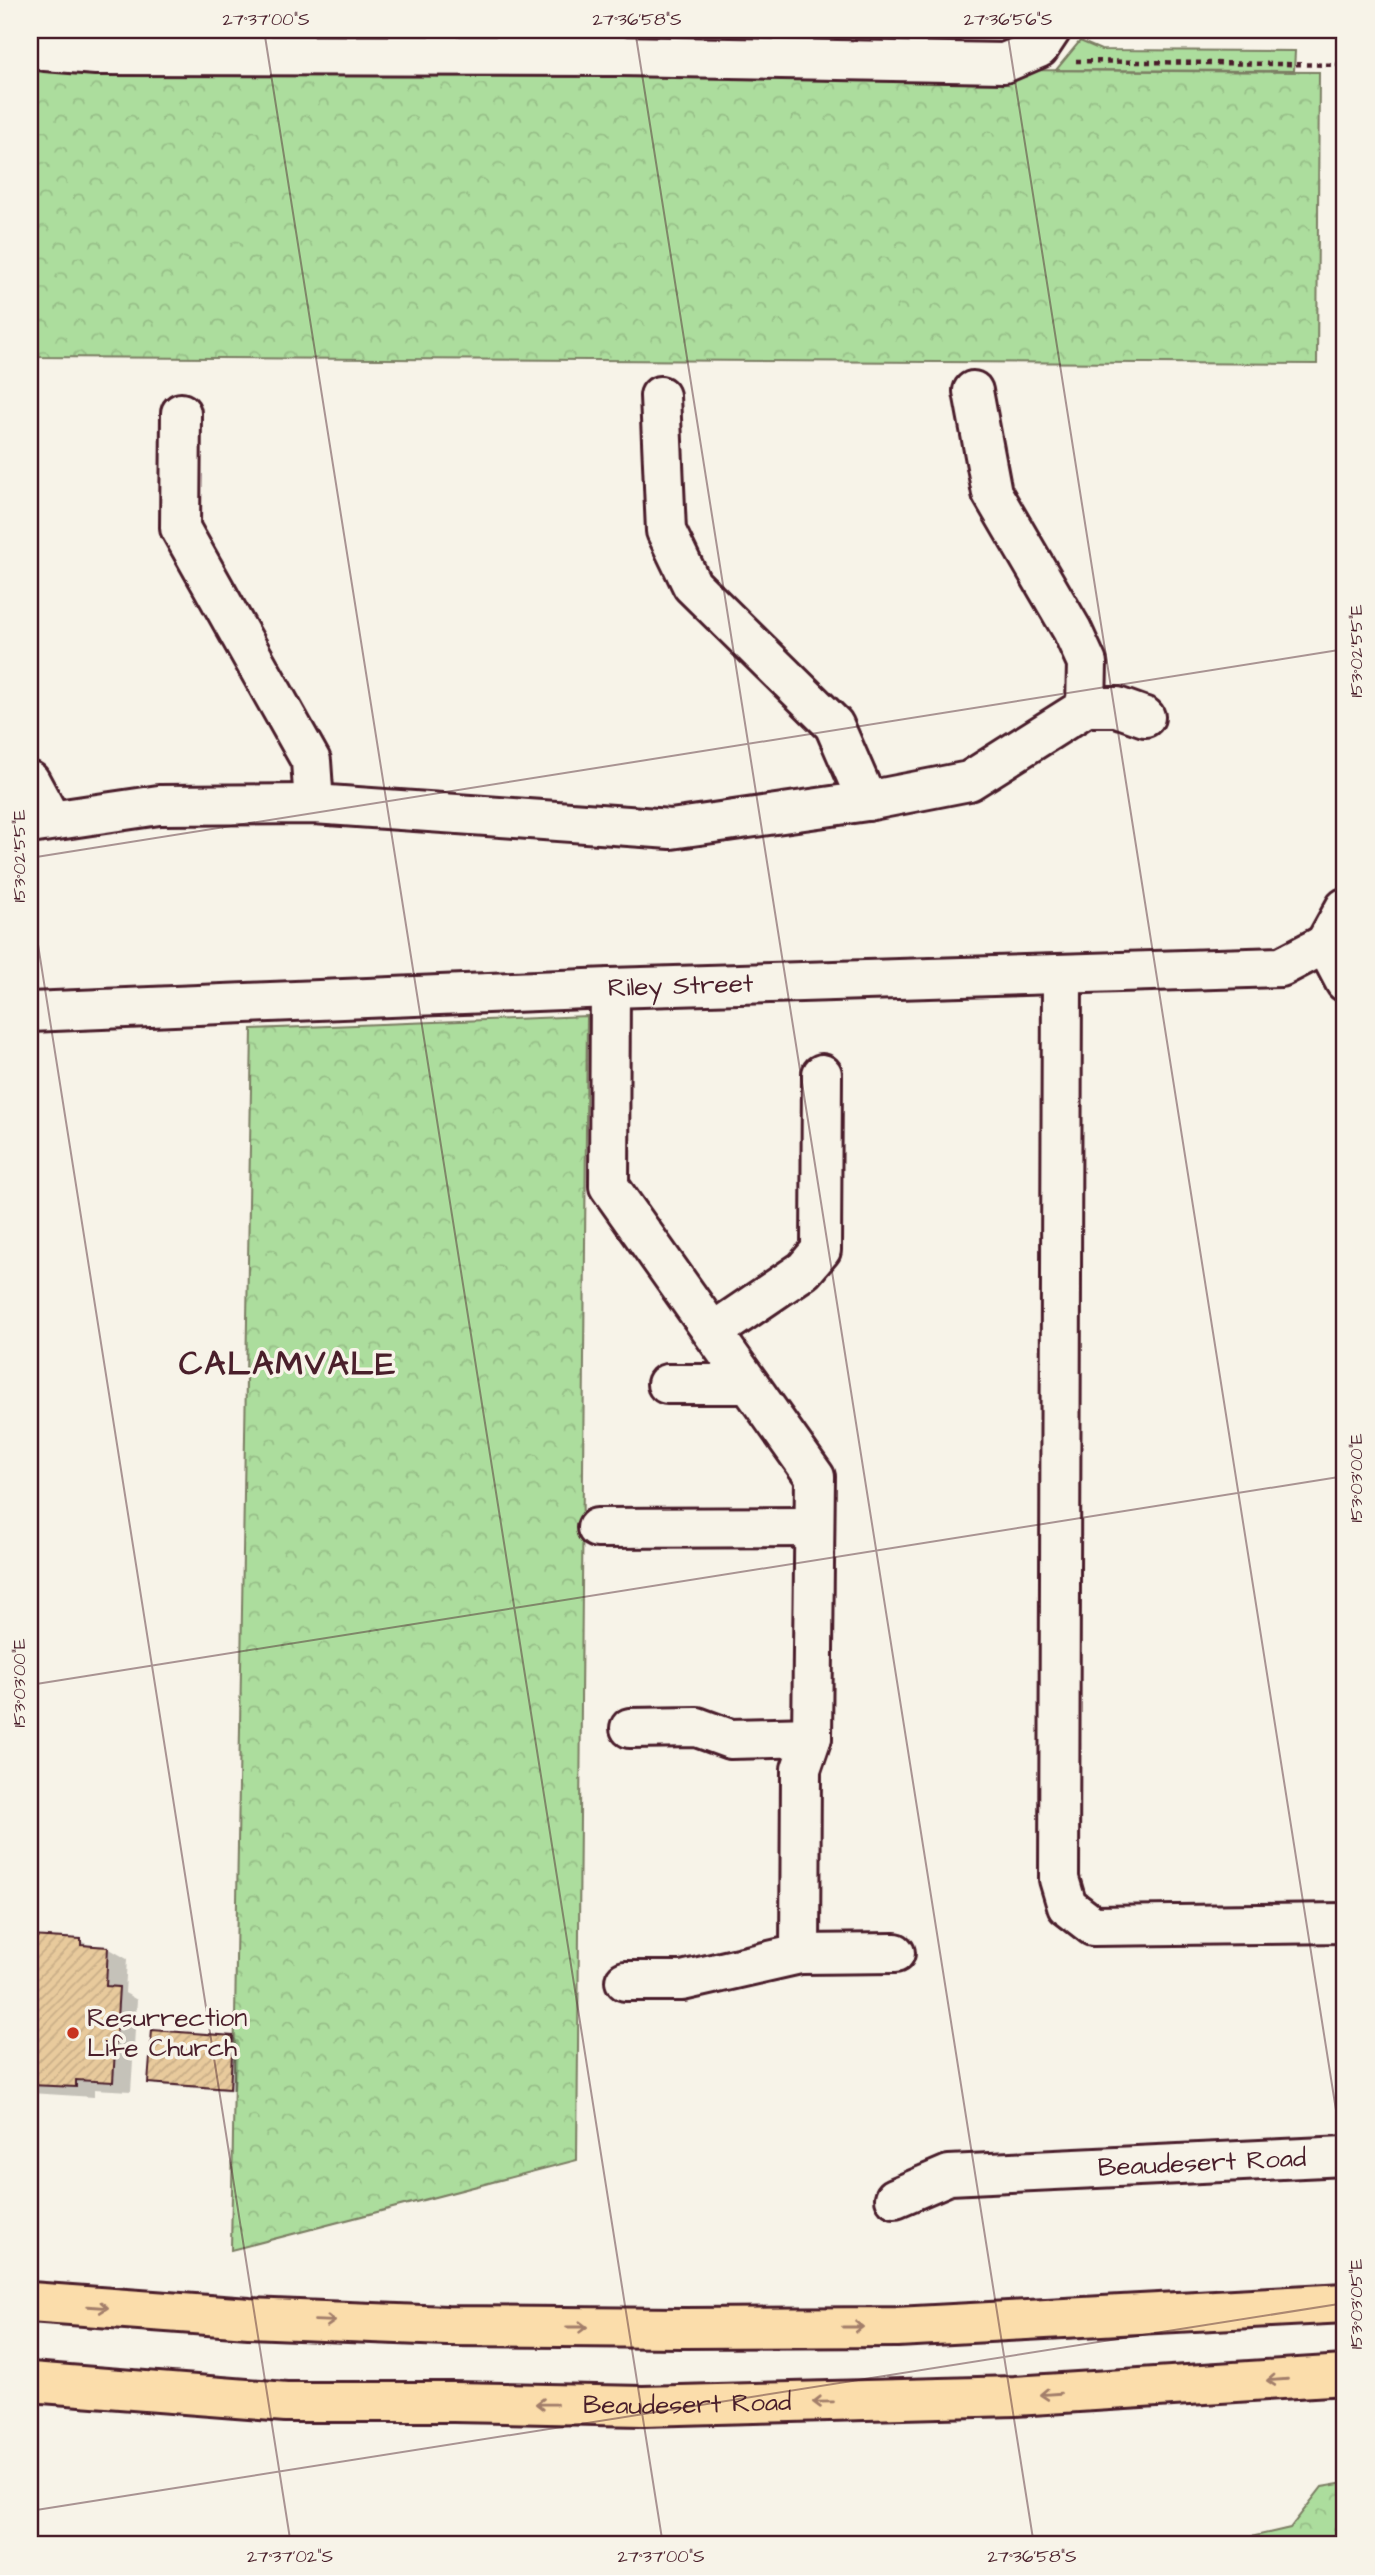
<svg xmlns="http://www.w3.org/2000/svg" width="1375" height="2575" font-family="'Architects Daughter',sans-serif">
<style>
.grass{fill:#acdd9d;stroke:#7b7e64;stroke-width:2}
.forest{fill:url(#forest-crowns);stroke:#7b7e64;stroke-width:2}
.shadow{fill:#0003}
.building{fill:url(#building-hatch);stroke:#4a1f2b;stroke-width:2}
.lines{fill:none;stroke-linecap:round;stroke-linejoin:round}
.minor-casing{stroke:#4a1f2b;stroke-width:44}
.highway-casing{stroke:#4a1f2b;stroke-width:44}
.path{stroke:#4a1f2b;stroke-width:4.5;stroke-dasharray:5 5;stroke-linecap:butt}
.minor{stroke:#f7f3e8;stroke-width:38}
.highway{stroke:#fbddab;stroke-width:38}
.oneway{stroke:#a27e6b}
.ticks{fill:none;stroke:#4a1f2b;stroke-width:2;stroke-opacity:0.45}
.poi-dot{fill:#c8321e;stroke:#f7f3e8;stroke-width:2.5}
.labels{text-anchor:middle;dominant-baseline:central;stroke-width:7;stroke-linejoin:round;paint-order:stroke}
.street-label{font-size:26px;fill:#4a1f2b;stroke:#f7f3e8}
.poi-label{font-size:26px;fill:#4a1f2b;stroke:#f7f3e8;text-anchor:start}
.district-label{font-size:33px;font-weight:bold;letter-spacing:2px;fill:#4a1f2b;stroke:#f7f3e8}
.neatline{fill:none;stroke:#4a1f2b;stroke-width:2.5}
.ticks-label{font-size:18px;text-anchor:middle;fill:#4a1f2b}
</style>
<defs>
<pattern id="forest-crowns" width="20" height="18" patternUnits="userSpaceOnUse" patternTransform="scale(1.75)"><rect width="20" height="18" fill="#acdd9d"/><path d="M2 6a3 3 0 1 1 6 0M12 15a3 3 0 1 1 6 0" fill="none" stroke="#96bd87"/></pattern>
<pattern id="building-hatch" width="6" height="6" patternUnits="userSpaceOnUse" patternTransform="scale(1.75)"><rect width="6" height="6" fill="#e8ca9c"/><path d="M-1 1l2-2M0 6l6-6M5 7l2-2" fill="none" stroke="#c8ad87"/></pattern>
</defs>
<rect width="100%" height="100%" fill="#f7f3e8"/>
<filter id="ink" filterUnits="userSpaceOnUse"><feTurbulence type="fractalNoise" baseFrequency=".0143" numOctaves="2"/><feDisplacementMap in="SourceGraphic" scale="14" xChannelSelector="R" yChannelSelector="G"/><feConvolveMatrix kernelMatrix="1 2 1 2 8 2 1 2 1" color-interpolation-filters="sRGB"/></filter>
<g filter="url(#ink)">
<polygon class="grass" points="1080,41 1101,50 1295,51 1294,71 1056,70"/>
<g class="forest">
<polygon points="30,64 1319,72 1317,364 30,357"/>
<polygon points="587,1016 577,2160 231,2250 252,1029"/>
<polygon points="1345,2483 1345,2545 1216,2545 1290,2528 1322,2487"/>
</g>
<g class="shadow">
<polygon points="30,1938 81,1941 92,1947 108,1948 127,1959 125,1993 137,2000 131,2091 94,2089 94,2097 30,2093"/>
<polygon points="233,2037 239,2041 235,2091 155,2085 150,2082"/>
</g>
<g class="building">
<polygon points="30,1936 81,1939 81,1945 108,1947 106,1986 119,1987 113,2082 76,2080 76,2087 30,2085"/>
<polygon points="152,2030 233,2036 230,2089 148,2083"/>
</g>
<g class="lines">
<g class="minor-casing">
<g id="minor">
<polyline points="30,36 45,51 96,55 619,56 1004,63 1039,48 1051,30"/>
<polyline points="973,391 992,493 1072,630 1087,663 1086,707"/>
<polyline points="660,396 666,531 692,585 834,725 867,801"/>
<polyline points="181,413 180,528 311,761 314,804"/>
<polyline points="30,781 51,820"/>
<polyline points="30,824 159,805 314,804 671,829 867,801 969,781 1086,707 1117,707 1145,717"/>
<polyline points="1345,908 1325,944 1345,982"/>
<polyline points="1062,974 1059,1879 1067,1906 1093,1926 1345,1923"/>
<polyline points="610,988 609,1186 815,1477 812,1737 801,1769 800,1954 682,1981 625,1981"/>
<path id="s1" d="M 30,1012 L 610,988 L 1281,967 L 1325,944"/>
<polyline points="713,1332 804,1270 821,1250 822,1074"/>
<polyline points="667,1384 749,1384"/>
<polyline points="597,1528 814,1527"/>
<polyline points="630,1728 697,1727 730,1739 812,1737"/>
<polyline points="800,1954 895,1953"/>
<path id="s2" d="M 895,2198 L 949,2175 L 1345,2156"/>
</g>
</g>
<g class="highway-casing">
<g id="highway">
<polyline points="30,2302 249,2318 447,2326 684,2328 897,2327 1345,2303"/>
<path id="s3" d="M 30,2382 L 286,2402 L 453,2402 L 643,2406 L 1015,2396 L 1345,2375"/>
</g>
</g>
<polyline class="path" points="1076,61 1345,65"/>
<use href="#minor" class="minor"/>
<use href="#highway" class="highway"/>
</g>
<defs><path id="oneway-shaft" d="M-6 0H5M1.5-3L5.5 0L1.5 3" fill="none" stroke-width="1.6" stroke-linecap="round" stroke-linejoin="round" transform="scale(1.75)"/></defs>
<g class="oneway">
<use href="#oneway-shaft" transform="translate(98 2307) rotate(4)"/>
<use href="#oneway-shaft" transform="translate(325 2321) rotate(2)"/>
<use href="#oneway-shaft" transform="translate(577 2327)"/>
<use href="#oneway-shaft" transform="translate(853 2327)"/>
<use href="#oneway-shaft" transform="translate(1277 2380) rotate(176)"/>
<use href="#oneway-shaft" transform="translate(1050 2394) rotate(176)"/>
<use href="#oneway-shaft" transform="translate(823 2402) rotate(179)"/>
<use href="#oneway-shaft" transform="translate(546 2404) rotate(-179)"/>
</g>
</g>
<path class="ticks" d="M 264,30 L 663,2545M 635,30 L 1034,2545M 1007,30 L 1345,2167M 30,31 L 36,30M 30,858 L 1345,649M 30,894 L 291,2545M 30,1685 L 1345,1476M 30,2511 L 1345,2303"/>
<circle class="poi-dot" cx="73" cy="2033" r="7"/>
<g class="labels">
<g class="street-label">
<text stroke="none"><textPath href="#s1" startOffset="651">Riley Street</textPath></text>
<text stroke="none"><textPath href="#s2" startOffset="312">Beaudesert Road</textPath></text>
<text stroke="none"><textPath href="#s3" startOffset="658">Beaudesert Road</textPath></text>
</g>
<g class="poi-label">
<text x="87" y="2018">Resurrection<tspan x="87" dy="30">Life Church</tspan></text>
</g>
<g class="district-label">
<text x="288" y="1364">CALAMVALE</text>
</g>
</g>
<rect width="1375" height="2575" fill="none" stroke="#f7f3e8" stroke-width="77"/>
<rect x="38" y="38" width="1298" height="2498" class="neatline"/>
<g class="ticks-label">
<text x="266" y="25">27°37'00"S</text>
<text x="637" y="25">27°36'58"S</text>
<text x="1008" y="25">27°36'56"S</text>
<text transform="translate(1356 651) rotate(-90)" y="6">153°02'55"E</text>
<text transform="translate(19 856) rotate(-90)" y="6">153°02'55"E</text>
<text transform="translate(1356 1478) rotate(-90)" y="6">153°03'00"E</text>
<text transform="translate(19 1683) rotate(-90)" y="6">153°03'00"E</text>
<text transform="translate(1356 2304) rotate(-90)" y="6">153°03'05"E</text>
<text x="290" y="2562">27°37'02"S</text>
<text x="661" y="2562">27°37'00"S</text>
<text x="1032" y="2562">27°36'58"S</text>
</g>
</svg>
